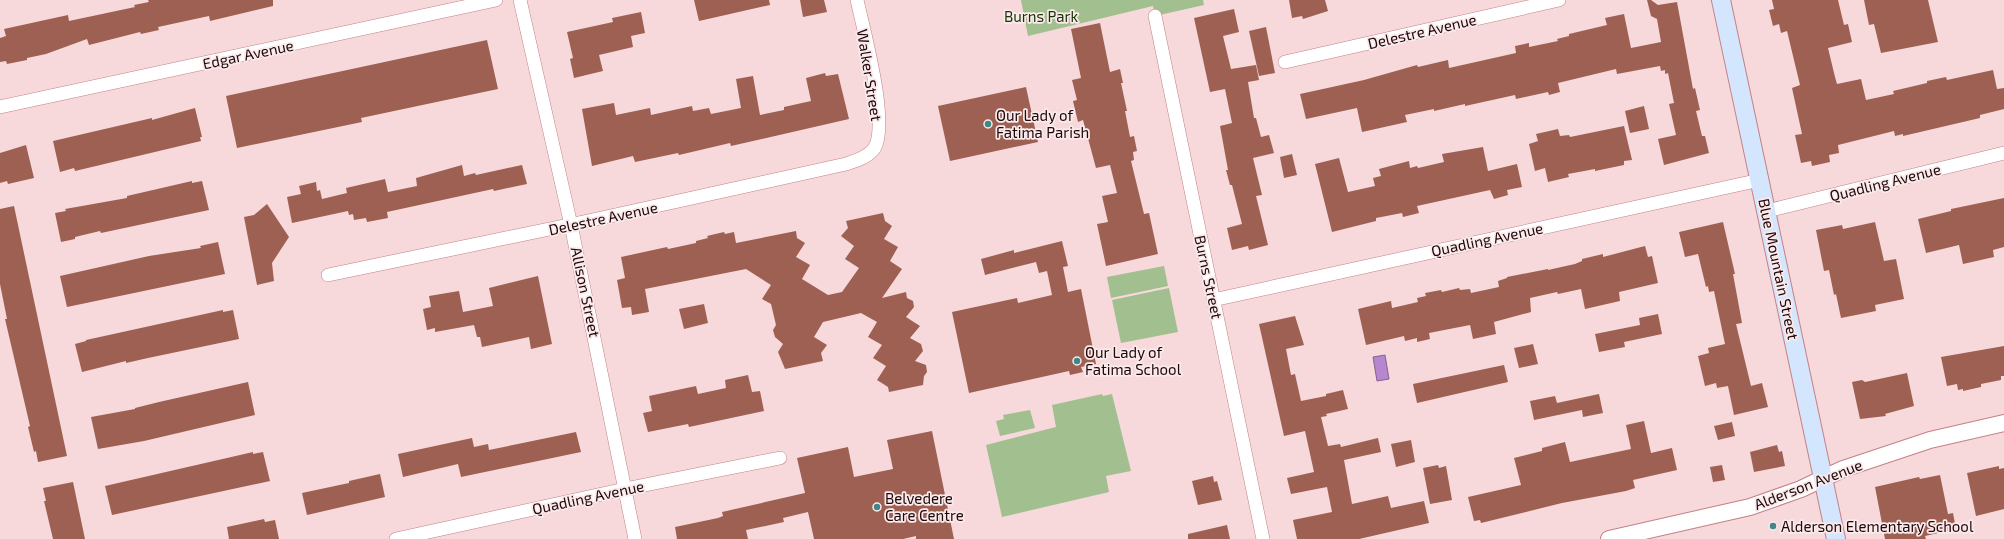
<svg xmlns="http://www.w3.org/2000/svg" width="2004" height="539" font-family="'Exo 2',sans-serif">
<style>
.green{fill:#a2bf90}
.water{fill:#b686ce;stroke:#886093}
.building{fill:#9e6052}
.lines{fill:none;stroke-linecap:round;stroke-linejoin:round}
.minor-casing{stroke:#c48086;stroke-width:14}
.tertiary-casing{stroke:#c48086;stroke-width:18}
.secondary-casing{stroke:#c48086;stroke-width:20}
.minor{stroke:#fff;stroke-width:13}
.tertiary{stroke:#fff;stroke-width:16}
.secondary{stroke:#d3e6fd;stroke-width:18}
.poi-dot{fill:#408887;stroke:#faeaeb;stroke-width:1.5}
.labels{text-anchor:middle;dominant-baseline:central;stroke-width:3.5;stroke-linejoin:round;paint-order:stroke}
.park-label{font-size:15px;fill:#173300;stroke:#faeaeb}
.street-label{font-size:15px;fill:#1e0609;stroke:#faeaeb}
.poi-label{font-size:15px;fill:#1e0609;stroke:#faeaeb;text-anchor:start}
</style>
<rect width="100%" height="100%" fill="#f7d9db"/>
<g class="green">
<polygon points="1021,0 1203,0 1204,5 1155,16 1153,6 1028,36"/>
<polygon points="1164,266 1168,286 1111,298 1107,277"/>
<polygon points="1169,288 1178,332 1121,343 1112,300"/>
<polygon points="1102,394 1103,396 1112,394 1131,471 1106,476 1109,492 1002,517 986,445 1056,427 1052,405"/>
<polygon points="1030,410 1035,428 1000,436 996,421 1004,419 1003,415"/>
</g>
<polygon class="water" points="1385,355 1389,379 1377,381 1373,357"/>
<g class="building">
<polygon points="148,0 273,0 273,6 210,21 209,16 158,27 159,30 141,34 140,32 89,45 87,39 46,54 27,58 27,60 7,64 6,61 0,62 0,38 6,36 4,29 68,15 69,21 135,7 134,5 149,2"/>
<polygon points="694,0 769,0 770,5 699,21"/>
<polygon points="800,0 824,0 827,12 803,17"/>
<polygon points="1289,0 1325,0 1328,11 1303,19 1302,16 1292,18"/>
<polygon points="1647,0 1651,0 1658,5 1677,2 1693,89 1695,88 1700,110 1696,111 1702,136 1705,136 1709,153 1664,165 1658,139 1676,135 1669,104 1674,103 1668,73 1665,74 1665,70 1661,71 1660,66 1617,74 1616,69 1558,83 1560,92 1549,95 1548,92 1516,99 1515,95 1465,106 1465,104 1434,111 1434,109 1405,115 1407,122 1362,132 1357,108 1306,119 1300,94 1364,80 1417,65 1418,67 1448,60 1449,68 1516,53 1515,46 1529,43 1529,47 1558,41 1557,39 1569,36 1569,34 1607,25 1605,18 1624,14 1631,48 1661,42 1657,19 1651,16"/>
<polygon points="1772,0 1838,0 1844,25 1848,24 1852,42 1828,48 1835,77 1837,84 1861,79 1866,100 1894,94 1893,91 1927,83 1927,81 1946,77 1947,80 1993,70 1997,89 2004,88 2004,109 1980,115 1980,118 1903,136 1903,134 1895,136 1894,131 1838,145 1839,153 1829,155 1830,162 1812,166 1811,161 1801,163 1795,135 1802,134 1792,88 1800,85 1787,31 1781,33 1779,24 1773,26 1769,10 1774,9"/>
<polygon points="1864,0 1928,0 1938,42 1881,53 1874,24 1869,25"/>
<polygon points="1234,9 1239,32 1223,36 1231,69 1256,65 1259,80 1248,82 1254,118 1256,118 1261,137 1269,135 1274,153 1253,158 1262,195 1256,196 1268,245 1249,250 1248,246 1232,250 1227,228 1242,224 1232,185 1230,185 1226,170 1228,170 1220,126 1232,123 1225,89 1210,92 1194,18"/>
<polygon points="641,12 645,33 631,36 633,47 599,55 603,71 574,78 570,59 573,58 567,32 613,22 612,18"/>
<polygon points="1100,23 1110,72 1120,69 1123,83 1121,83 1127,111 1125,111 1130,137 1134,136 1137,151 1133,152 1134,160 1131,161 1144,214 1149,213 1158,254 1106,266 1097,224 1108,222 1102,196 1117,193 1110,165 1096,168 1083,120 1078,122 1073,101 1077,100 1072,80 1081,78 1071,29"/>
<polygon points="1266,27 1275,73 1259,76 1249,31"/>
<polygon points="487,40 498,89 361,118 362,122 237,148 226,96"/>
<polygon points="825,73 826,76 838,74 849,119 731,146 730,143 679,155 678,153 635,162 633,156 592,166 582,109 614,103 616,115 650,108 651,115 692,106 693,111 709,108 711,114 741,108 736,79 753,76 760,115 784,110 784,107 811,101 806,78"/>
<polygon points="1026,87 1038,142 950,161 938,106"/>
<polygon points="1644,106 1649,129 1630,133 1625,111"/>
<polygon points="195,108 202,137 200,137 201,141 75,171 74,168 60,172 53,141 152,118 152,120"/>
<polygon points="1624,126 1632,160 1624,161 1624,165 1595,171 1595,169 1568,174 1569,177 1548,182 1545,168 1535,171 1529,144 1538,141 1536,134 1558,129 1560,136 1569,135 1570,137"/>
<polygon points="26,145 34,178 8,184 7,181 0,183 0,153"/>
<polygon points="1483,147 1488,171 1517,164 1522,187 1507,190 1508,195 1494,199 1490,190 1417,206 1419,213 1403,217 1402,213 1376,218 1376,221 1332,232 1315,164 1339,158 1348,192 1375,186 1373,178 1381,176 1379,169 1409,161 1410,168 1417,166 1418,168 1444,162 1442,154"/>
<polygon points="1292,154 1297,175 1284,178 1280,157"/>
<polygon points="462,165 464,176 475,173 476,175 522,165 527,184 494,191 493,189 387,212 388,218 367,222 366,218 354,220 353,214 349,215 348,211 292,223 287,197 301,194 299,186 316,182 317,191 320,190 322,199 347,193 346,188 385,179 388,192 417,186 416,178"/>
<polygon points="192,181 192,183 202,181 209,210 101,233 100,231 75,237 75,239 61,242 55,213 66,211 65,209 127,198 127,196"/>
<polygon points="2004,198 2004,247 1993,250 1994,257 1963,264 1959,245 1926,253 1918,219 1951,211 1951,209"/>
<polygon points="267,204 289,237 272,263 274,281 257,285 244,217 254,215"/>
<polygon points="14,206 67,456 38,462 36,451 34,452 28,427 30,426 5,319 7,319 0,284 0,209"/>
<polygon points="883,213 885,221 892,226 884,239 898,247 890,261 902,269 882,298 906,292 907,298 913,301 914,307 906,317 920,326 910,338 921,344 923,351 915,361 926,365 927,372 924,376 923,385 889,392 888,387 877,380 886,366 873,358 882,345 868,337 877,322 861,313 823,322 814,337 827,345 821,353 823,361 785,369 778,352 783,344 775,337 773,330 776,325 771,304 762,299 771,285 746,269 645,289 649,312 632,315 631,307 622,308 617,280 625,278 621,257 667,247 668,249 696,243 696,241 708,238 707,236 724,232 725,234 734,232 736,243 796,231 797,238 805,243 796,257 810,265 802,279 828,295 842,292 859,268 845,259 854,246 841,236 848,228 846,221"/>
<polygon points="1723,222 1735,274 1733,274 1742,323 1736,324 1751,386 1762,383 1768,407 1734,415 1728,386 1717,388 1716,383 1705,386 1698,356 1709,353 1708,348 1725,344 1714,291 1709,292 1708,286 1706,287 1698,254 1685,257 1679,232"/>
<polygon points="1875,222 1884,261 1896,259 1904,299 1875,305 1876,311 1841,318 1836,294 1834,295 1829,270 1824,271 1816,230 1842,225 1843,229"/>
<polygon points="1062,241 1068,266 1063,267 1068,292 1081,289 1096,364 1081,367 1083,372 1070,375 1069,371 969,393 952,312 1017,298 1018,303 1052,295 1047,271 1039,273 1036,262 985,275 981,259 1014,250 1014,253"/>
<polygon points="218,242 225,274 67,307 60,276 149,256 201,248 200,246"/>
<polygon points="1645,246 1648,257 1652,256 1658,283 1619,292 1620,301 1585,309 1581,289 1558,294 1557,292 1530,298 1531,312 1494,322 1496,334 1473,339 1470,325 1429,333 1430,339 1417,342 1417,338 1405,341 1404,336 1366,345 1358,309 1391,301 1392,308 1418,302 1417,298 1426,296 1425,293 1441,290 1442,292 1459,288 1460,290 1470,289 1471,293 1499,287 1498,281 1507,278 1507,277 1548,269 1548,270 1575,264 1582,261 1582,259 1603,254 1603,257"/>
<polygon points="538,276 552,344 531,349 529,337 482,347 480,337 477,337 474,325 435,332 435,328 427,330 423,309 431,307 429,296 459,291 463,312 493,306 489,288"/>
<polygon points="704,304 708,323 684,329 679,309"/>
<polygon points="223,310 223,312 233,310 239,339 148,358 126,363 126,361 82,372 75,344 86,341 86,340"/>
<polygon points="1658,314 1662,334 1624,342 1625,347 1599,352 1595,334 1640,325 1639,318"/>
<polygon points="1295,316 1304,345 1286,349 1291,375 1295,374 1301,401 1326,396 1326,394 1343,390 1348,409 1326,414 1327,416 1321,417 1328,446 1340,444 1341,447 1378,438 1381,452 1344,460 1352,504 1388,496 1391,508 1424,501 1429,523 1359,539 1297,539 1293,520 1332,512 1327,487 1291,494 1287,478 1314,472 1305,431 1284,436 1259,324"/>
<polygon points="1533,344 1538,364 1519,368 1514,348"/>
<polygon points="2004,346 2004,376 2001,376 2001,380 1981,384 1981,387 1963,391 1963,389 1958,390 1957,384 1947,386 1941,357"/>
<polygon points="1504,365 1508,382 1417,403 1413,384"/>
<polygon points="1907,373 1914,406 1885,414 1886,416 1860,419 1852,382 1862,380 1865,382"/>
<polygon points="748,375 752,392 760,391 764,411 689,427 688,424 648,432 643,413 652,411 649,396 696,386 698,394 726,388 725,380"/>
<polygon points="248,382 255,415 144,441 98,449 91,417 135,409 135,408 159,402"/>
<polygon points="1599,394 1603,413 1583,417 1582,410 1534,420 1530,401 1555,396 1557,403"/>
<polygon points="1644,421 1651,453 1672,448 1677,470 1633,480 1635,488 1626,491 1562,503 1481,523 1480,520 1474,521 1468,497 1521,485 1514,458 1542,451 1542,448 1565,442 1570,462 1631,449 1626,425"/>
<polygon points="1732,422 1735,436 1718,440 1714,426"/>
<polygon points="932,431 954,539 916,539 916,536 903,539 814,539 808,512 783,518 784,522 746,530 748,539 677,539 675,527 718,518 723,516 722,512 805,493 797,458 848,447 854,477 893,469 887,440"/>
<polygon points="576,432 581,452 461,477 458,464 403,477 398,454 472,438 474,447 488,444 489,450"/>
<polygon points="1411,440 1415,462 1396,467 1391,444"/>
<polygon points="1777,445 1779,452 1782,451 1785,466 1754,472 1750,452"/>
<polygon points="253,452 253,454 263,452 270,481 112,515 105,486"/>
<polygon points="1438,465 1439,468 1446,466 1452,500 1430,504 1423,468"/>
<polygon points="1722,465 1725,480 1713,482 1710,467"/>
<polygon points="1999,466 1999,469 2004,468 2004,509 1976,516 1967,473"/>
<polygon points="380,474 385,497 307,515 302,493 349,483 349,481"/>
<polygon points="1940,475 1948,514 1953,513 1956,529 1925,536 1926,539 1885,539 1875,487 1919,477 1920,479"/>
<polygon points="1213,476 1214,482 1217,481 1222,500 1198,505 1192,481"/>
<polygon points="73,482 85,539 53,539 44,501 46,501 43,488"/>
<polygon points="264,519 265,522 275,520 279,539 229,539 227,527"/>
<polygon points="1227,525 1230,539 1188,539 1188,534"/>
</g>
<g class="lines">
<g class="minor-casing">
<g id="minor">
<polyline points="520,0 571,225 635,539"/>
<polyline points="1155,16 1263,539"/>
<polyline points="1285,62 1559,0"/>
<polyline points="0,107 496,0"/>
<polyline points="1767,211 2004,153"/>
<path d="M 328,275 L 588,221 L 846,164 C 855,161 866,158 873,150 C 891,129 863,28 857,0"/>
<polyline points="1213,300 1760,180"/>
<polyline points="396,539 625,489 780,458"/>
</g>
</g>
<g class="tertiary-casing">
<polyline id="tertiary" points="1609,539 1750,507 1801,489 1843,469 1930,440 2004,423"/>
</g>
<g class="secondary-casing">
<polyline id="secondary" points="1721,0 1836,539"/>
</g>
<use href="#minor" class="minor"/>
<use href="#tertiary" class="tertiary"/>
<use href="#secondary" class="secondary"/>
</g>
<g class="poi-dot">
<circle cx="988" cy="124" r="4"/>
<circle cx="1077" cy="361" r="4"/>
<circle cx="877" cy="507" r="4"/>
<circle cx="1773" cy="526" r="4"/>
</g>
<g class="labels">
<g class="park-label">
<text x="1041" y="16">Burns Park</text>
</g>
<g class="street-label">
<text transform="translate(1422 31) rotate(-13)">Delestre Avenue</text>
<text transform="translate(248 54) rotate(-12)">Edgar Avenue</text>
<text transform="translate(870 75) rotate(81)">Walker Street</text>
<text transform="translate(1885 182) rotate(-14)">Quadling Avenue</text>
<text transform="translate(603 218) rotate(-12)">Delestre Avenue</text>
<text transform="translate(1487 239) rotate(-12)">Quadling Avenue</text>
<text transform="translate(1779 269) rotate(78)">Blue Mountain Street</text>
<text transform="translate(1209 277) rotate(78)">Burns Street</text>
<text transform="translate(586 292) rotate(78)">Allison Street</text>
<text transform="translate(1808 484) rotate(-21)">Alderson Avenue</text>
<text transform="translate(588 497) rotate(-12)">Quadling Avenue</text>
</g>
<g class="poi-label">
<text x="996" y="115">Our Lady of<tspan x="996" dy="17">Fatima Parish</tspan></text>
<text x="1085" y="352">Our Lady of<tspan x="1085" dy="17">Fatima School</tspan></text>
<text x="885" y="498">Belvedere<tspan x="885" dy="17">Care Centre</tspan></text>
<text x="1781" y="526">Alderson Elementary School</text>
</g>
</g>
</svg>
